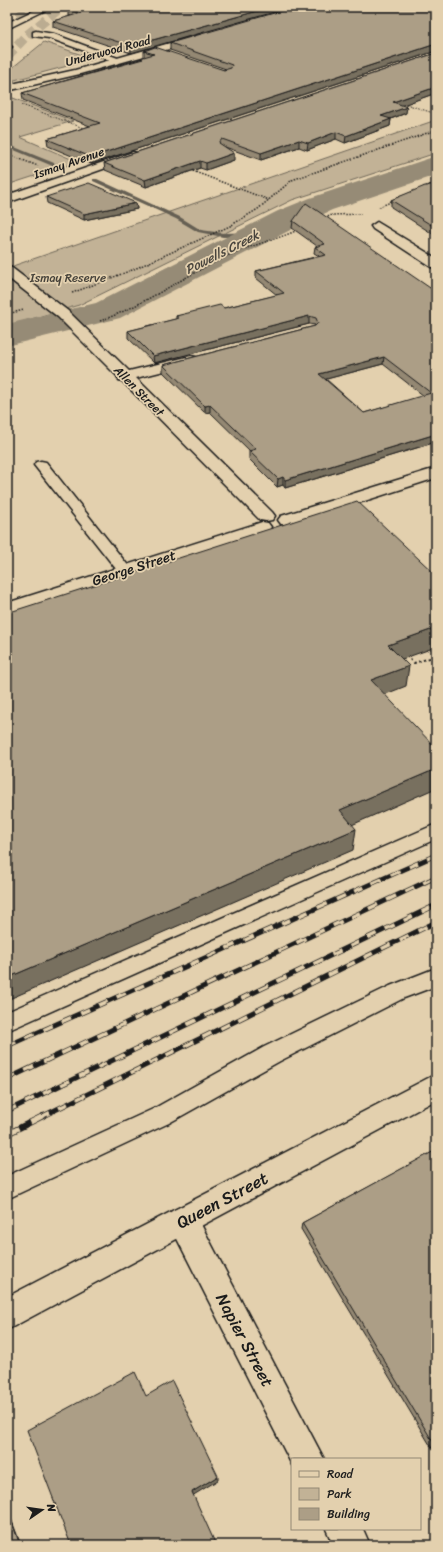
<svg xmlns="http://www.w3.org/2000/svg" width="443" height="1552" font-family="Sriracha,sans-serif">
<style>
.green{fill:#c2b296;stroke:#6f6759}
.lines{fill:none;stroke-linecap:round;stroke-linejoin:round}
.stream{fill:#655f52;fill-rule:evenodd}
.river{fill:#968b76;fill-rule:evenodd}
.highway-tunnel{stroke:#bbac91;stroke-width:10;stroke-dasharray:10 4.5;stroke-linecap:butt}
.lane-casing{stroke:#1c1c1c;stroke-width:3}
.street-casing{stroke:#1c1c1c;stroke-width:3}
.secondary-casing{stroke:#1c1c1c;stroke-width:3}
.highway-casing{stroke:#1c1c1c;stroke-width:3}
.path-far2{stroke:#1c1c1c;stroke-width:1;stroke-dasharray:1.5 1.5;stroke-linecap:butt}
.path-far1{stroke:#1c1c1c;stroke-width:1.5;stroke-dasharray:1.5 1.5;stroke-linecap:butt}
.path{stroke:#1c1c1c;stroke-width:2;stroke-dasharray:2.5 2.5;stroke-linecap:butt}
.lane{fill:#e3d0ae;fill-rule:evenodd}
.street{fill:#e3d0ae;fill-rule:evenodd}
.secondary{fill:#e3d0ae;fill-rule:evenodd}
.highway{fill:#e3d0ae;fill-rule:evenodd}
.rail-far1-casing{stroke:#1c1c1c;stroke-width:5}
.rail-casing{stroke:#1c1c1c;stroke-width:6}
.rail-far1{stroke:#e3d0ae;stroke-width:3.5;stroke-dasharray:10;stroke-linecap:butt}
.rail{stroke:#e3d0ae;stroke-width:4.5;stroke-dasharray:13;stroke-linecap:butt}
.wall{fill:#948873;stroke:#1c1c1c;fill-rule:evenodd}
.shaded-wall{fill:#786f5e;stroke:#1c1c1c}
.building{fill:#ac9e86;stroke:#1c1c1c;fill-rule:evenodd}
.labels{text-anchor:middle;dominant-baseline:central;stroke-width:3.5;stroke-linejoin:round;paint-order:stroke}
.far-street-label{font-size:12px;fill:#1c1c1c;stroke:#e3d0ae}
.far-park-label{font-size:12px;fill:#46423a;stroke:#e3d0ae}
.far-water-label{font-size:13px;font-style:italic;fill:#47433c;stroke:#e3d0ae}
.street-label{font-size:14px;fill:#1c1c1c;stroke:#e3d0ae}
.near-street-label{font-size:17px;fill:#1c1c1c;stroke:#e3d0ae}
</style>
<rect width="100%" height="100%" fill="#e3d0ae"/>
<filter id="ink" filterUnits="userSpaceOnUse"><feTurbulence type="fractalNoise" baseFrequency=".025" numOctaves="2"/><feDisplacementMap in="SourceGraphic" scale="8" xChannelSelector="R" yChannelSelector="G"/><feConvolveMatrix kernelMatrix="1 2 1 2 8 2 1 2 1" color-interpolation-filters="sRGB"/></filter>
<g filter="url(#ink)">
<g class="green">
<polygon points="44,42 94,59 7,82 7,72"/>
<polygon points="13,98 73,121 20,137 78,162 7,185 7,99"/>
<polygon points="436,120 436,153 292,200 79,305 7,326 7,268"/>
</g>
<g class="lines">
<g class="stream">
<polygon points="7,144 59,165 59,166 55,167 7,147"/>
<polygon points="93,179 97,179 180,217 201,230 223,233 258,232 261,234 258,236 223,237 198,232 176,219 93,181"/>
</g>
<polygon class="river" points="436,156 436,175 332,210 300,225 120,318 7,346 7,324 96,303 278,211 310,198"/>
<g class="highway-tunnel">
<polyline points="7,26 31,7"/>
<polyline points="7,56 25,37 61,7"/>
</g>
<g class="lane-casing">
<g id="lane">
<polygon points="7,45 12,47 7,50"/>
<rect x="7" y="68" width="4" height="4"/>
<polygon points="41,461 46,462 130,568 133,571 130,574 120,574 34,465 36,462"/>
<polygon points="436,824 436,839 7,1031 7,1012"/>
<polygon points="436,968 436,986 404,998 280,1061 169,1123 7,1199 7,1176 153,1109 264,1047 390,986"/>
</g>
</g>
<g class="street-casing">
<g id="street">
<polygon points="36,31 54,34 123,60 118,63 115,62 49,38 33,36 33,32"/>
<polygon points="133,152 137,153 139,155 137,157 7,203 7,195"/>
<polygon points="377,222 436,258 436,268 431,267 373,229 371,226"/>
<polygon points="7,267 12,268 68,311 129,371 191,356 196,357 198,360 196,363 136,378 272,512 275,516 272,520 266,521 260,520 122,381 119,380 117,376 58,317 7,277"/>
<polygon points="436,468 436,478 293,524 287,525 281,524 278,520 281,516"/>
<polygon points="262,522 268,523 271,527 268,531 7,615 7,603"/>
<polygon points="183,1206 194,1211 324,1459 292,1459 292,1465 168,1221 172,1211"/>
<polygon points="326,1529 363,1529 370,1545 333,1545"/>
</g>
</g>
<g class="secondary-casing">
<g id="secondary">
<polygon points="198,35 201,36 201,40 80,74 7,91 7,85 75,70"/>
<polygon points="436,1074 436,1100 7,1330 7,1297"/>
</g>
</g>
<g class="highway-casing">
<polygon id="highway" points="41,7 52,7 7,29 7,23"/>
</g>
<g class="path-far2">
<polyline points="403,103 436,114"/>
<polyline points="22,105 86,129"/>
<polyline points="434,131 436,130"/>
</g>
<g class="path-far1">
<polyline points="7,154 38,166"/>
<polyline points="190,170 269,200"/>
<polyline points="423,187 436,183"/>
<polyline points="379,207 393,201"/>
<polyline points="325,218 332,215 361,214"/>
<polyline points="72,293 132,270 230,226 258,209 292,180 436,130"/>
<polyline points="7,314 24,310"/>
<path d="M 100,321 C 144,305 181,278 223,258 C 247,246 273,241 298,230"/>
</g>
<polyline class="path" points="406,656 414,663 436,656"/>
<use href="#lane" class="lane"/>
<use href="#street" class="street"/>
<use href="#secondary" class="secondary"/>
<use href="#highway" class="highway"/>
<g class="rail-far1-casing">
<g id="rail-far1">
<polyline points="7,1046 436,855"/>
<polyline points="7,1079 436,877"/>
<polyline points="7,1111 436,905"/>
<polyline points="41,1117 436,922"/>
</g>
</g>
<g class="rail-casing">
<polyline id="rail" points="7,1134 43,1116"/>
</g>
<use href="#rail-far1" class="rail-far1"/>
<use href="#rail" class="rail"/>
</g>
<g class="wall">
<polygon points="292,7 131,53 53,27 53,21 71,16 69,16 69,10"/>
<polygon points="436,7 436,51 91,164 48,146 47,139 90,126 23,100 22,93 140,59 140,58 144,57 144,51 224,70 226,69 170,50 170,43"/>
<polygon points="436,53 436,93 402,105 406,113 391,119 390,126 345,143 336,139 307,150 299,147 261,160 225,147 234,160 206,170 200,168 146,187 105,170 104,163"/>
<polygon points="436,183 436,236 391,207 391,200"/>
<polygon points="46,197 136,203 137,209 84,220 47,203"/>
<path d="M 293,221 L 436,292 L 436,442 L 285,488 L 283,485 L 277,487 L 249,459 L 249,451 L 250,451 L 210,412 L 205,413 L 163,372 L 163,365 L 315,326 L 315,325 L 309,324 L 154,363 L 128,338 L 128,331 L 176,319 L 176,316 L 224,308 L 277,295 L 256,278 L 256,271 L 319,256 L 314,253 L 315,247 L 317,246 L 292,228 ZM 383,364 L 424,396 L 364,413 L 326,379 Z"/>
<polygon points="436,1141 436,1225 435,1226 436,1226 436,1455 301,1229 302,1223 435,1151 433,1148 435,1142"/>
</g>
<g class="shaded-wall">
<polygon points="272,7 292,7 131,53 131,46"/>
<polygon points="436,44 436,51 91,164 91,157"/>
<polygon points="436,87 436,93 392,109 393,102"/>
<polygon points="407,107 406,113 380,123 381,116"/>
<polygon points="391,119 390,126 345,143 346,136"/>
<polygon points="336,132 336,139 307,150 308,143"/>
<polygon points="299,140 299,147 261,160 261,153"/>
<polygon points="234,153 234,160 206,170 206,163"/>
<polygon points="200,161 200,168 146,187 145,180"/>
<polygon points="136,203 137,209 84,220 84,214"/>
<polygon points="309,316 309,324 154,363 153,356"/>
<polygon points="384,357 383,364 319,381 319,374"/>
<polygon points="210,405 210,412 205,413 205,406"/>
<polygon points="436,434 436,442 285,488 285,480"/>
<polygon points="283,477 283,485 277,487 278,479"/>
<polygon points="436,628 436,647 385,665 388,645"/>
<polygon points="409,666 406,686 368,701 371,680"/>
<polygon points="436,769 436,788 338,831 340,810"/>
<polygon points="356,829 353,850 7,1000 7,978"/>
<polygon points="436,1220 436,1225 431,1228 433,1222"/>
<polygon points="218,1476 218,1480 192,1496 192,1492"/>
<polygon points="7,1508 21,1545 20,1545"/>
</g>
<g class="building">
<polygon points="80,7 272,7 131,46 53,21 81,13 69,10"/>
<polygon points="295,7 436,7 436,44 91,157 47,139 100,123 22,93 143,59 140,58 154,54 144,51 155,47 224,70 231,68 232,65 170,43"/>
<polygon points="436,53 436,87 393,102 407,107 381,116 391,119 346,136 336,132 308,143 299,140 261,153 222,139 219,143 234,153 206,163 200,161 145,180 104,163"/>
<polygon points="89,183 136,203 84,214 46,197"/>
<polygon points="436,183 436,228 391,200 425,186 427,186"/>
<path d="M 306,203 L 436,292 L 436,434 L 285,480 L 283,477 L 278,479 L 249,451 L 256,449 L 210,405 L 205,406 L 163,365 L 315,326 L 318,323 L 316,318 L 309,316 L 153,356 L 128,331 L 179,318 L 176,316 L 220,305 L 224,308 L 284,293 L 256,271 L 326,255 L 315,247 L 325,244 L 293,221 ZM 384,357 L 431,393 L 364,413 L 319,374 Z"/>
<polygon points="357,501 436,575 436,628 388,645 409,666 371,680 436,748 436,769 340,810 356,829 7,978 7,613"/>
<polygon points="436,1150 436,1220 433,1222 436,1226 436,1447 302,1223"/>
<polygon points="135,1372 146,1396 172,1381 218,1476 192,1492 216,1545 71,1545 27,1430"/>
<polygon points="7,1509 20,1545 7,1545"/>
</g>
</g>
<g class="labels">
<g class="far-street-label">
<text transform="translate(108 51) rotate(-15)">Underwood Road</text>
<text transform="translate(69 163) rotate(-19)">Ismay Avenue</text>
<text transform="translate(139 391) rotate(45)">Allen Street</text>
</g>
<g class="far-park-label">
<text x="68" y="278">Ismay Reserve</text>
</g>
<g class="far-water-label">
<text transform="translate(222 252) rotate(-27)">Powells Creek</text>
</g>
<g class="street-label">
<text transform="translate(134 568) rotate(-18)">George Street</text>
</g>
<g class="near-street-label">
<text transform="translate(222 1200) rotate(-28)">Queen Street</text>
<text transform="translate(245 1340) rotate(62)">Napier Street</text>
</g>
</g>
<rect width="443" height="1552" fill="none" stroke="#e3d0ae" stroke-width="24"/>
<rect x="12" y="12" width="419" height="1528" fill="none" stroke="#1c1c1c" stroke-width="1.5" filter="url(#ink)"/>
<rect x="291" y="1458" width="130" height="72" fill="#e3d0ae" stroke="#938874"/>
<rect x="299" y="1471" width="20" height="6" fill="#e3d0ae" stroke="#938874"/>
<text x="327" y="1478" font-size="12" fill="#1c1c1c">Road</text>
<rect x="299" y="1488" width="20" height="12" fill="#c2b296" stroke="#938874"/>
<text x="327" y="1498" font-size="12" fill="#1c1c1c">Park</text>
<rect x="299" y="1508" width="20" height="12" fill="#ac9e86" stroke="#938874"/>
<text x="327" y="1518" font-size="12" fill="#1c1c1c">Building</text>
<g transform="translate(42 1510) rotate(77)" stroke="#e3d0ae" stroke-width="3" paint-order="stroke">
<path d="M0-3L7 15L0 10L-7 15Z" fill="#1c1c1c"/>
<text y="-6" font-size="11" font-weight="bold" text-anchor="middle" fill="#1c1c1c">N</text>
</g>
</svg>
